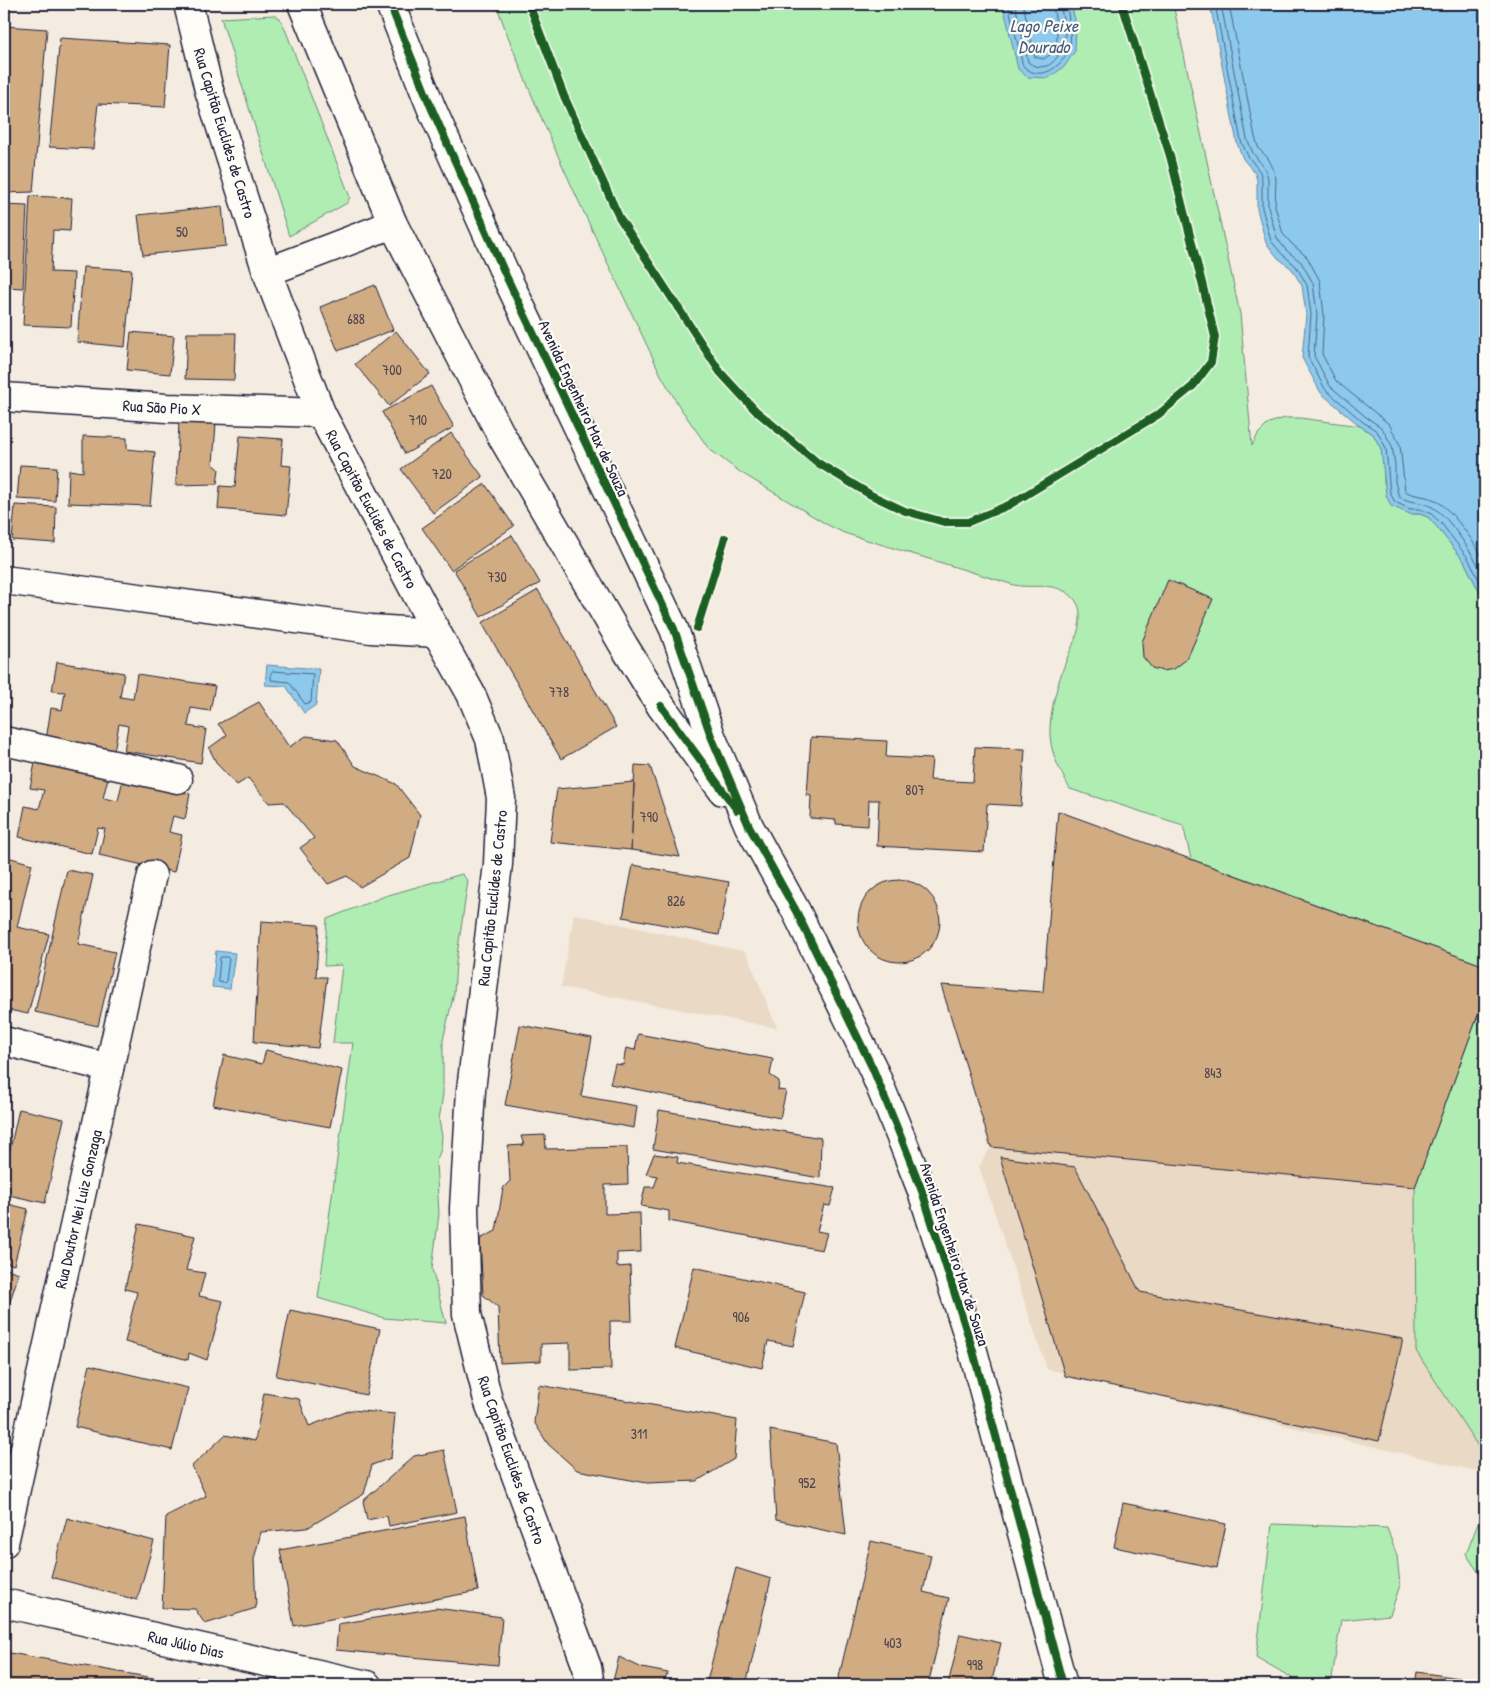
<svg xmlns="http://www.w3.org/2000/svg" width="1489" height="1689" font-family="'Patrick Hand',sans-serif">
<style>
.built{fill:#ead9c4}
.green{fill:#b0edb3;stroke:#698877}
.water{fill:#8cc9ec;stroke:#6286a5}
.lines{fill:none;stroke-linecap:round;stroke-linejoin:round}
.shore{stroke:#4c6582;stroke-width:1}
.building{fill:#d1ac83;stroke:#22223b}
.minor-casing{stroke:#22223b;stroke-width:31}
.major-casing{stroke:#22223b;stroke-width:31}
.minor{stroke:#fdfcf7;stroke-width:28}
.major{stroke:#fdfcf7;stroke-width:28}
.cycleway-casing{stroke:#fdfcf7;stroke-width:11}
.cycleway{stroke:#1b5e20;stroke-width:8}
.labels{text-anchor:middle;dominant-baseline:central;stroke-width:4.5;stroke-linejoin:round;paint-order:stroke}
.number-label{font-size:14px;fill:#4e444d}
.street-label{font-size:16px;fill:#22223b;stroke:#fdfcf7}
.water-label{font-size:18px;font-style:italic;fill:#475c79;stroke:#fdfcf7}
</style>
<rect width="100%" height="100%" fill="#f4ece0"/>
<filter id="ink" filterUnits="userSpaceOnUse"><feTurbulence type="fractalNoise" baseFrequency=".02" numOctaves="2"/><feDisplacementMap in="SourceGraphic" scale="10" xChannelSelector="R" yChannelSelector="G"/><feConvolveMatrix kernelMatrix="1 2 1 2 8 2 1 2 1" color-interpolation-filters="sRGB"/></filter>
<g filter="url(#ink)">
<g class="built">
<polygon points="574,914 746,952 777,1028 561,987"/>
<polygon points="991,1147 1415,1187 1416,1351 1485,1457 1485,1473 1047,1369 979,1166"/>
</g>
<g class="green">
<path d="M 496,4 L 1173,4 L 1240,314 L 1252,446 L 1258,434 L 1269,423 L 1285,418 L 1300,418 L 1360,426 L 1373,434 L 1381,448 L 1384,467 L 1384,483 L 1410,514 L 1420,514 L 1428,517 L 1437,527 L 1464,561 L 1485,603 L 1485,966 L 1191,859 L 1183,825 L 1070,789 C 1059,769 1049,751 1050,728 C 1051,706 1058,682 1066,661 C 1071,648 1080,632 1080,618 C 1081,607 1076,598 1066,592 C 1050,582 1032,589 1014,585 L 844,533 L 826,524 L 740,472 L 709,449 L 679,406 L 661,375 C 603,252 542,131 496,4 Z"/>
<polygon points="274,15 280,18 285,29 350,197 347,203 289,236 221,18"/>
<polygon points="462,874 468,881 456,962 454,993 443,1040 443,1094 439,1120 442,1136 441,1149 436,1162 439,1214 432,1269 446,1323 384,1318 318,1298 353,1043 333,1043 342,965 324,966 327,919 385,896"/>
<polygon points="1485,996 1485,1457 1416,1351 1415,1187"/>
<polygon points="1485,1506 1485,1582 1466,1554"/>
<polygon points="1272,1524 1387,1528 1397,1556 1400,1585 1390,1615 1341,1620 1331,1685 1293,1685 1292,1678 1256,1657"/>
</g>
<g class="water">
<polygon points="1003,4 1071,4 1076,24 1075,51 1064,67 1048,78 1027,77 1018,69"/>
<polygon points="1210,4 1485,4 1485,603 1464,561 1437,527 1428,517 1420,514 1410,514 1391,506 1386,495 1381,449 1373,434 1360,426 1321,393 1302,358 1306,314 1302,286 1292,269 1278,258 1266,243 1257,209 1257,180 1255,173 1243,159 1237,143"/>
<polygon points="267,665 319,669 316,705 304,713 286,686 265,685"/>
<polygon points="216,951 235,953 230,989 212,987"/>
</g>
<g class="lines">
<g class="shore">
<path d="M 1008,4 L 1023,66 C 1038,80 1054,72 1065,57 C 1067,53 1070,51 1070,47 C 1072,30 1068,19 1067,4"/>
<path d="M 1015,4 L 1028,62 C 1032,66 1040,68 1046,66 C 1051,65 1055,60 1058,56 C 1071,38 1062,24 1061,4"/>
<path d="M 1023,4 L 1035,57 L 1043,59 C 1066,49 1054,22 1053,4"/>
<polyline points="1215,4 1241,141 1248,156 1260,172 1262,180 1262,208 1271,241 1282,254 1296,266 1307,285 1311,314 1308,357 1325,389 1363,422 1377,431 1386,448 1390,493 1395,502 1410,509 1420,509 1430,513 1441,523 1468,558 1485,592"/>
<path d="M 1221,4 L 1247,139 L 1253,153 L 1266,170 L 1268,179 L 1268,207 L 1277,238 L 1286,250 L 1301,262 L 1313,283 L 1317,314 L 1314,356 L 1330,386 L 1366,417 L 1382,428 L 1392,446 L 1395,465 L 1395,482 L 1399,497 C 1411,503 1421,501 1432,507 C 1450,516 1476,560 1485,578"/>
<path d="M 1229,4 L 1255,137 L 1259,149 L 1268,158 L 1273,168 L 1276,179 L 1275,206 L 1283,234 L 1292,244 L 1307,257 L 1320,281 L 1324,315 L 1322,354 L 1336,381 L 1389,424 L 1400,445 L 1405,491 C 1415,497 1427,495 1437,501 C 1453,511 1477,546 1485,562"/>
<polygon points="273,671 313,674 311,702 305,704 289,682 271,680 271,673"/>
<polygon points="222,957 227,957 229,959 226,981 224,983 219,982 218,980 220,958"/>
</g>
</g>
<g class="building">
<polygon points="4,26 47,29 33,192 4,193"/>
<polygon points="60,38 170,45 165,107 98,104 93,149 49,147"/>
<polygon points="30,196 72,198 70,231 53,230 51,272 74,273 71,327 23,325"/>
<polygon points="4,205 27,206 23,288 4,287"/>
<polygon points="222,206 226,246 143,255 138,215"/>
<polygon points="83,267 132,270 125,347 77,342"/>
<polygon points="375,285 393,330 338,351 320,307"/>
<polygon points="396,331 430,374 389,406 355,364"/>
<polygon points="131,332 174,336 170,374 127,370"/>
<polygon points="187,333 236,333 234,380 185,379"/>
<polygon points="431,386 454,427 405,454 382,412"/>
<polygon points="179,421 216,423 213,464 219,469 217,484 176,485"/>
<polygon points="451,433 483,477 433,513 401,469"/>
<polygon points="83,436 127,438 127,449 155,452 150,506 68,503 69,470 83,472"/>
<polygon points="240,436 283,439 281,465 291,466 286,515 218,509 220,486 235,487"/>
<polygon points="20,465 57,467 55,501 17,499"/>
<polygon points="485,484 514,526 451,570 422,528"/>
<polygon points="15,505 56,507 55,543 12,540"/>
<polygon points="512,535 540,583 481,617 454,570"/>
<polygon points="1168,580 1213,599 1187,659 1174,669 1163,671 1152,668 1143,657 1142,642"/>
<polygon points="538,590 616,727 561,759 482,623"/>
<polygon points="57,662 124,673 120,697 133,699 137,674 215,686 210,711 191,708 188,726 206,729 201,763 124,751 128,726 119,724 114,751 46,740 51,708 62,710 65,692 52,691"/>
<polygon points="259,702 289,747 306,736 337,740 355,766 396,784 420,815 410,858 360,887 347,876 328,884 300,848 314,838 284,802 269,803 248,778 237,785 217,764 209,748 227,735 218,724"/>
<polygon points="811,737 887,741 886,757 932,759 930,780 973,782 975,747 1025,749 1021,806 987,804 984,852 877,846 879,800 869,800 868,826 836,824 836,820 810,818 811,796 807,795"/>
<polygon points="36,758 109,774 103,798 118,801 123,779 190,794 185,819 173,816 169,832 182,835 174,872 99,855 105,829 98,828 92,854 19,837 25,806 39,809 44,790 30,788"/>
<polygon points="635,765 650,766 680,857 631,850"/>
<polygon points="634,782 631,850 550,842 557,789"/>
<polygon points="1058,811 1485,966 1485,996 1415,1187 991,1147 941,985 1043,992"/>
<polygon points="4,856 32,864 17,927 49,934 28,1014 4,1009"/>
<polygon points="633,865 729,882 719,935 623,917"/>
<polygon points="67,870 93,875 78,944 115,952 98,1026 35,1012"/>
<circle cx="899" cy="921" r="41"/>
<polygon points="261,921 319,925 316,977 327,977 318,1048 254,1042"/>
<polygon points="520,1025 592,1038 581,1096 637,1106 634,1128 505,1105"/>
<polygon points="638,1034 773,1059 770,1075 779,1081 778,1090 786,1091 780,1118 610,1084 615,1064 623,1065 626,1048 635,1050"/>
<polygon points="266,1050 342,1070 330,1127 213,1105 224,1055 262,1064"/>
<polygon points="19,1109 64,1119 45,1203 4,1194 4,1176"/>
<polygon points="659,1110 821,1138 820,1178 653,1149"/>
<polygon points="545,1135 546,1149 627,1147 628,1184 605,1185 605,1214 640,1213 641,1252 617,1253 617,1267 630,1266 632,1321 610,1321 611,1369 570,1370 570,1343 541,1344 541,1361 500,1363 498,1307 483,1295 480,1239 496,1231 503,1188 510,1181 508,1146 524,1145 521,1136"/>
<polygon points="654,1154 678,1157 677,1163 835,1188 830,1206 824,1205 817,1231 827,1233 822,1250 669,1221 669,1211 641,1206 645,1187 654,1187 658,1176 646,1174"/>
<polygon points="1000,1157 1075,1167 1140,1292 1403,1339 1379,1441 1065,1376"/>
<polygon points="4,1203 28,1209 14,1265 4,1262"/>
<polygon points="139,1224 195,1236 186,1270 205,1273 199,1296 223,1301 207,1360 189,1353 188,1360 125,1342 137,1292 125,1289"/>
<polygon points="694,1267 805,1292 793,1346 768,1341 762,1368 675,1348"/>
<polygon points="4,1268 19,1273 6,1314 4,1314"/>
<polygon points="290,1310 380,1329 366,1395 276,1376"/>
<polygon points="90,1365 188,1388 172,1450 75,1427"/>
<polygon points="539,1385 737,1420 734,1459 697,1481 647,1483 577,1470 548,1444 534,1422"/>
<polygon points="264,1393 299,1399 309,1426 351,1410 395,1414 391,1458 372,1465 364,1494 307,1528 261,1532 254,1559 256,1608 205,1624 195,1609 162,1608 166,1516 206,1496 192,1466 225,1435 255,1441"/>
<polygon points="770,1430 836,1443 846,1535 776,1520"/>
<polygon points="444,1450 457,1512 389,1526 387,1516 367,1520 363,1501 414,1456"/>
<polygon points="1123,1503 1226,1524 1217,1568 1114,1547"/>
<polygon points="465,1516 478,1591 294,1626 280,1550"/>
<polygon points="67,1518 154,1541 137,1600 51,1577"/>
<polygon points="871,1541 931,1555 923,1592 949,1598 928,1685 837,1685"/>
<polygon points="736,1568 771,1579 746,1685 706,1685"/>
<polygon points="436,1608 502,1617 498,1665 336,1650 338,1624"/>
<polygon points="960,1634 1001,1643 991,1685 948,1685"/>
<polygon points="4,1652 188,1684 4,1685"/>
<polygon points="619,1657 642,1668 668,1673 662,1685 612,1685"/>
<polygon points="1417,1672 1467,1679 1466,1685 1415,1685"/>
<polygon points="197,1677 237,1685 195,1685"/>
</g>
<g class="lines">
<g class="minor-casing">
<g id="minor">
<polyline points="188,4 209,90 267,272 321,413 437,633 471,694 490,739 501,798 498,864 471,1090 464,1208 467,1314 488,1400 587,1667 590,1685"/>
<polyline points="267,272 393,224"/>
<polyline points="4,397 167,408 321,413"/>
<polyline points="4,580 371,629 437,633"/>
<polyline points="4,741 178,779"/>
<polyline points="4,1041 109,1068"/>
<polyline points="4,1543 152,875"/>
<polyline points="4,1603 367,1685"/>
</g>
</g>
<g class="major-casing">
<g id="major">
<polyline points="302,4 393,224 501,435 624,646 661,706 723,791"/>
<polyline points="390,4 431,107 507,278 674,629 711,736 749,826 796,911 873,1069 902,1140 922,1191 973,1351 1063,1685"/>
</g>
</g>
<use href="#minor" class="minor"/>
<use href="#major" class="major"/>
<g class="cycleway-casing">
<g id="cycleway">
<polyline points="390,4 431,107 507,278 674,629 711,736 749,826 796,911 873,1069 902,1140 922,1191 973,1351 1063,1685"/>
<polyline points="529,4 564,96 619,217 720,372 755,410 818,463 871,495 905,511 944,522 968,522 1009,505 1159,414 1193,386 1211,362 1215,337 1203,287 1170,156 1122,4"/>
<polyline points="697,628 725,538"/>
<polyline points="661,706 737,810"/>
</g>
</g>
<use href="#cycleway" class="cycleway"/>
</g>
</g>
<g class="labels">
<g class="number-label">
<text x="182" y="231">50</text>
<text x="356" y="318">688</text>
<text x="392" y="369">700</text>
<text x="418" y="419">710</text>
<text x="442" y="473">720</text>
<text x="497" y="576">730</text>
<text x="559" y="691">778</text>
<text x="915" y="789">807</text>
<text x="649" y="816">790</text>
<text x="676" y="900">826</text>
<text x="1213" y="1072">843</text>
<text x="741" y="1316">906</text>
<text x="639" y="1433">311</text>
<text x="807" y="1482">952</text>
<text x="893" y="1642">403</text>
<text x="975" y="1664">998</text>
</g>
<g class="street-label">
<text transform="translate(225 133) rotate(73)">Rua Capitão Euclides de Castro</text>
<text transform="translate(162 407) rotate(3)">Rua São Pio X</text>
<text transform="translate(584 408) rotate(65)">Avenida Engenheiro Max de Souza</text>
<text transform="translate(372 509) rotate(62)">Rua Capitão Euclides de Castro</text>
<text transform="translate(492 898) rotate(-84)">Rua Capitão Euclides de Castro</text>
<text transform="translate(78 1209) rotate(-77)">Rua Doutor Nei Luiz Gonzaga</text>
<text transform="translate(955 1254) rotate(72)">Avenida Engenheiro Max de Souza</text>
<text transform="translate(512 1460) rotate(71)">Rua Capitão Euclides de Castro</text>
<text transform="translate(186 1644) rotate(13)">Rua Júlio Dias</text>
</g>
<g class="water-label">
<text x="1044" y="25">Lago Peixe<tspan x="1044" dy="21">Dourado</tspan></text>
</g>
</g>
<rect width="1489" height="1689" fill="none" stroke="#fdfcf7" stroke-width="20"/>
<rect x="10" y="10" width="1469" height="1669" fill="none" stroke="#22223b" stroke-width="2" filter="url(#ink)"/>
</svg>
